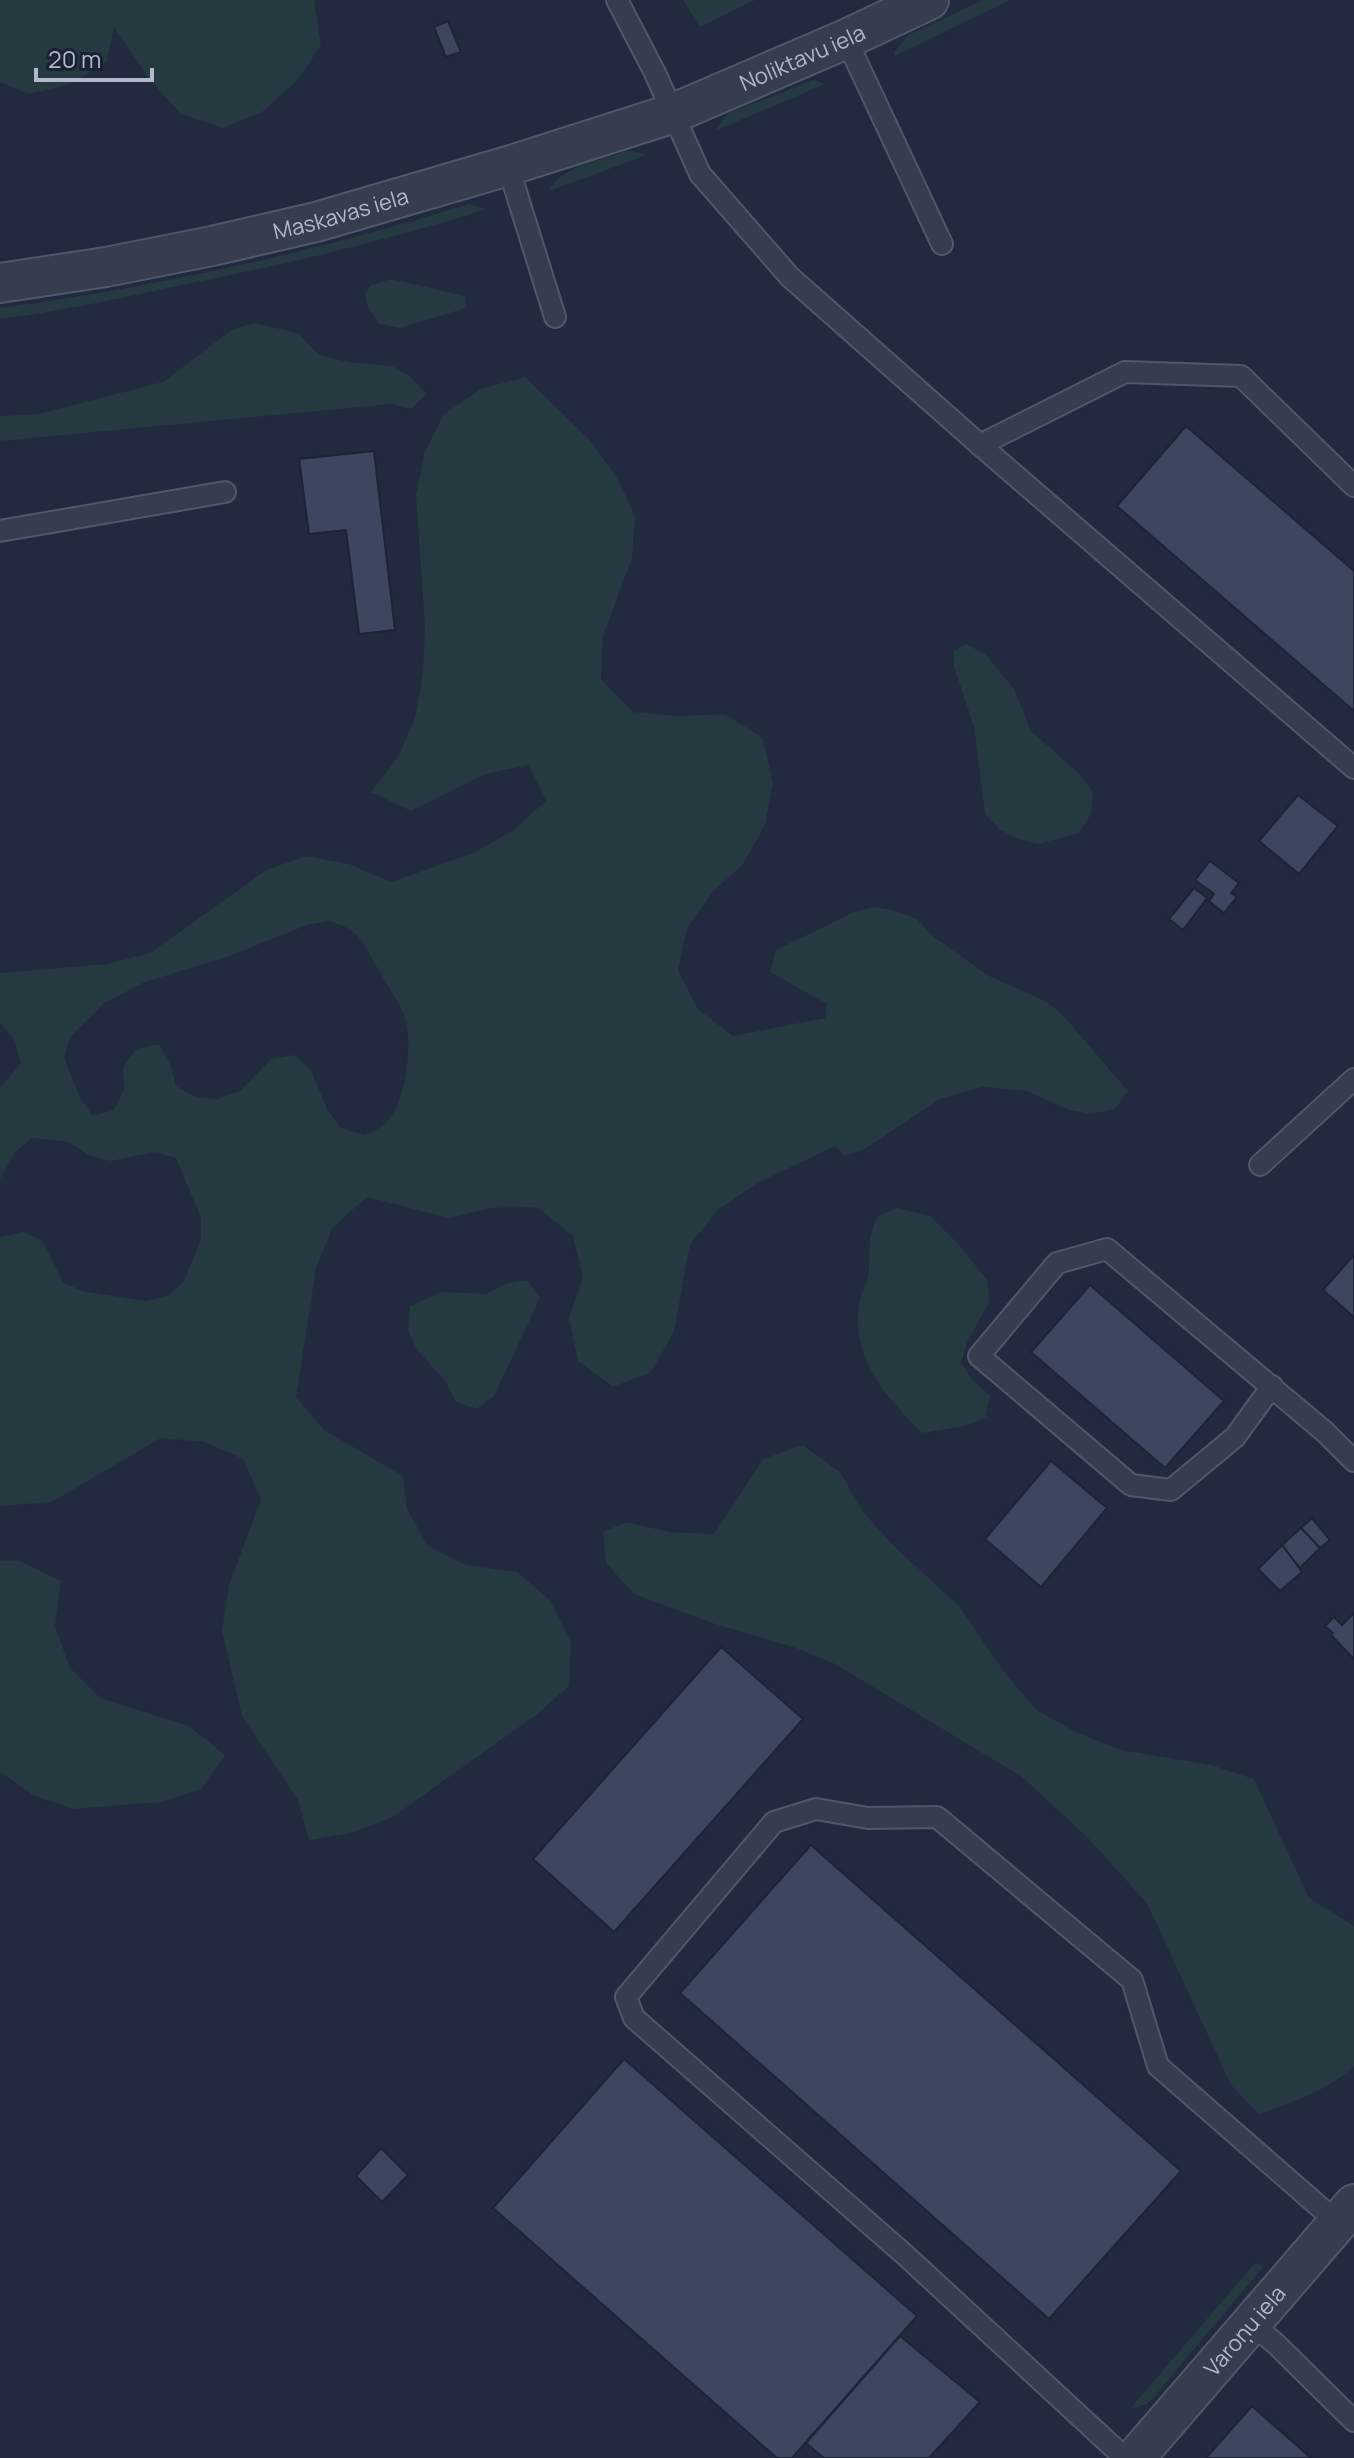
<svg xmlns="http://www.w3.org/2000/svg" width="1354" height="2458" font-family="Manrope,sans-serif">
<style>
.green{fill:#243940;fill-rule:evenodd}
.building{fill:#3d465f;stroke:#1d2435;stroke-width:2}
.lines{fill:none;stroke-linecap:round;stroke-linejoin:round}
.lane-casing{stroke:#515769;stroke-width:24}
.street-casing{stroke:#515769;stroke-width:42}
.lane{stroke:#363d4f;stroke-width:20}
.street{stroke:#363d4f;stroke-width:38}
.labels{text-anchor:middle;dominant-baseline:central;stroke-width:8;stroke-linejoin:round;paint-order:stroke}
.street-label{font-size:22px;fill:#b1b7ca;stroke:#1b2233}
</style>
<rect width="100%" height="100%" fill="#212a3f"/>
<g class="green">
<polygon points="0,0 314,0 321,45 297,81 262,112 223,128 181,114 150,80 114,27 107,61 71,84 29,94 0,82"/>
<polygon points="683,0 755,0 700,27"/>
<polygon points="983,0 1010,0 895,56 894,52 908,35"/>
<polygon points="813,80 825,84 715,131 727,114"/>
<path d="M 632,151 L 647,155 L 549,191 C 560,167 599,161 623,152 Z"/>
<path d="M 469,204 L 487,209 C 383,242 276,267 168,288 C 112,300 56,312 0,319 L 0,308 C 158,287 316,251 469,204 Z"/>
<polygon points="391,279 465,296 466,308 400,328 379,324 367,305 365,293 371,285"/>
<polygon points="254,323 298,333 319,355 348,362 392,366 411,377 426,394 411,409 392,404 0,441 0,416 38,414 163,382 233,329"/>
<path d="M 525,377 L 589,439 L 617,477 L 635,516 L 632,558 L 603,636 L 601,679 L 633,712 L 679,716 L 725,714 L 763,738 L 773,783 L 765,825 L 743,864 L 712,893 L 687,928 L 678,971 L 698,1009 L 733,1036 L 825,1018 L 827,1004 L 770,972 L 776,950 L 854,912 L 875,907 L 897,911 L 917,919 L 933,936 L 987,975 L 1045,1001 L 1062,1014 L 1128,1091 L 1115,1109 L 1091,1114 L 1069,1110 L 1027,1091 L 983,1087 L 940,1099 L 865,1149 L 845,1156 L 835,1146 L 758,1183 L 719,1209 L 690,1244 L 674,1332 L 651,1372 L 613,1387 L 578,1361 L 569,1318 L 583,1277 L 573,1236 L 537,1207 L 492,1208 L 449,1218 L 367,1197 L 333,1227 L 316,1268 L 296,1397 L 324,1430 L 403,1476 L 407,1509 L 428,1546 L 466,1565 L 517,1572 L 551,1601 L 571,1641 L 569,1686 L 536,1715 L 393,1817 L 351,1833 L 309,1840 L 298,1800 L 242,1716 L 222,1631 L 229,1585 L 261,1499 L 243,1459 L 204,1442 L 161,1438 L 52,1502 L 0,1506 L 0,1237 L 24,1232 L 43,1241 L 63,1282 L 82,1291 L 146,1301 L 167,1296 L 184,1281 L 201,1239 L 201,1218 L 176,1158 L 155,1152 L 111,1161 L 88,1155 L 69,1142 L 32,1138 L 15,1152 L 0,1179 L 0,1088 L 21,1063 L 14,1039 L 0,1023 L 0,973 L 107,964 L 150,953 L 266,870 L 306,856 L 349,864 L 391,882 L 473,853 L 512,831 L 546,801 L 528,765 L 485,774 L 411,811 L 371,792 L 398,757 L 415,718 L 423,673 L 425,627 L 416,495 L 424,454 L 444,414 L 481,389 ZM 328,921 C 361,929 364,944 379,971 C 387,985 398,1000 404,1015 C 414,1039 406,1104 386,1123 C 381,1128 371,1132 365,1135 L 341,1128 L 328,1111 L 311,1070 L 295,1055 L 271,1059 L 240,1091 L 218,1099 L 196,1097 L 176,1086 L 170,1063 L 159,1044 L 136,1049 L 123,1067 L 124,1090 L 114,1110 L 93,1116 L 80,1098 L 64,1057 L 71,1036 L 104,1003 L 145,982 L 230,956 L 307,925 Z"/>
<polygon points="966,644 985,654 1014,689 1031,731 1081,775 1093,793 1091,814 1079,833 1038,844 1017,839 999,829 985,814 974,727 954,666 954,650"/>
<path d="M 897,1208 L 930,1216 L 960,1246 L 987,1280 L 990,1301 L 967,1342 L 961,1363 L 973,1381 L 990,1395 L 986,1417 L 966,1426 L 922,1433 C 884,1394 849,1358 860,1299 C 862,1291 867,1284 868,1276 C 872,1249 865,1243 878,1216 Z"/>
<polygon points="527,1280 540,1298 494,1396 477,1409 456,1402 446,1382 417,1350 408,1330 410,1306 441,1292 486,1294 505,1284"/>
<path d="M 803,1445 L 840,1472 L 863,1512 L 894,1546 L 959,1606 L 1007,1676 L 1038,1711 L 1078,1733 L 1121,1750 L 1211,1765 L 1254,1779 L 1309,1898 L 1354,1926 L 1354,2066 C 1327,2091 1293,2102 1259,2114 L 1231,2085 L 1147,1903 L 1087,1837 L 1022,1777 L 835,1664 L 796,1648 L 712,1623 L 634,1594 L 606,1563 L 603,1532 L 626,1522 L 670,1532 L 714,1534 L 763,1459 Z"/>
<polygon points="0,1561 20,1561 61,1581 55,1626 70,1668 100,1698 189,1726 225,1755 201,1789 162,1802 73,1809 33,1795 0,1772"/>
<polygon points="1258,2263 1263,2267 1154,2397 1147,2404 1130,2409 1253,2265"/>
</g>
<g class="building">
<polygon points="448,21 461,52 446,57 434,27"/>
<polygon points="1186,426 1354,571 1354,711 1117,506"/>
<polygon points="374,451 395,630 359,634 346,530 309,534 299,459"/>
<polygon points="1298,795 1338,826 1299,874 1259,841"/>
<polygon points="1210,861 1239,883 1231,893 1237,897 1224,913 1209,901 1214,894 1195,880"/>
<polygon points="1194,888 1207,898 1183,930 1169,919"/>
<polygon points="1354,1255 1354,1317 1323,1290"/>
<polygon points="1090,1285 1224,1401 1165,1468 1031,1352"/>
<polygon points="1051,1461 1107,1508 1041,1587 985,1539"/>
<polygon points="1312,1518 1330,1540 1320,1548 1301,1528"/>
<polygon points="1301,1528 1320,1548 1300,1568 1282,1545"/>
<polygon points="1282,1545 1302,1572 1280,1591 1258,1569"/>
<polygon points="1354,1613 1354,1659 1331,1635 1333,1633 1325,1626 1334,1617 1342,1625"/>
<polygon points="721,1647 803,1719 614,1932 533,1859"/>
<polygon points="811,1845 1181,2171 1049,2319 680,1993"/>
<polygon points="624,2059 917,2316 792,2458 777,2458 493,2208"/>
<polygon points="381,2148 408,2175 382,2202 356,2176"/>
<polygon points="900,2336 980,2402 929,2458 824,2458 806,2443"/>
<polygon points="1252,2406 1311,2458 1206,2458"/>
</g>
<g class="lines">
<g class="lane-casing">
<g id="lane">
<polyline points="617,0 655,73 700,174 790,277 980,445 1354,768"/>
<polyline points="846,39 942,244"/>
<polyline points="508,166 555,317"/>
<polyline points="980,445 1125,372 1241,376 1354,486"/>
<polyline points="0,531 225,492"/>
<polyline points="1260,1165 1354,1079"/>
<polyline points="1272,1386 1235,1437 1171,1490 1131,1485 979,1356 1057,1263 1107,1249 1325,1432 1354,1461"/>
<polyline points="1251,2323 1276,2344 1354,2421"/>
<polyline points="1125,2458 904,2254 634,2018 626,1997 774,1822 816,1809 868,1818 937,1817 1132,1980 1158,2066 1338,2223"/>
</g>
</g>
<g class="street-casing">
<g id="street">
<path id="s1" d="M 0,283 L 106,267 L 212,246 L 316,222 L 508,166 L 674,113 L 846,39 L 929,0"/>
<path id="s2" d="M 1135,2458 L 1354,2204"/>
</g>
</g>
<use href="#lane" class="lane"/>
<use href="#street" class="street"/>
</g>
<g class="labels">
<g class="street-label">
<text stroke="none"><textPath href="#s1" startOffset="836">Noliktavu iela</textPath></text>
<text stroke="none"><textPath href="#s1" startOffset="348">Maskavas iela</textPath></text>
<text stroke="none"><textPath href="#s2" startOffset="168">Varoņu iela</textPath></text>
</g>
</g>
<path d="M36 68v12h116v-12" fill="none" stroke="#b1b7ca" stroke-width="4"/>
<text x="48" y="68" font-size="24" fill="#b1b7ca" stroke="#1b2233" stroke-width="6" paint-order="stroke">20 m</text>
</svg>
